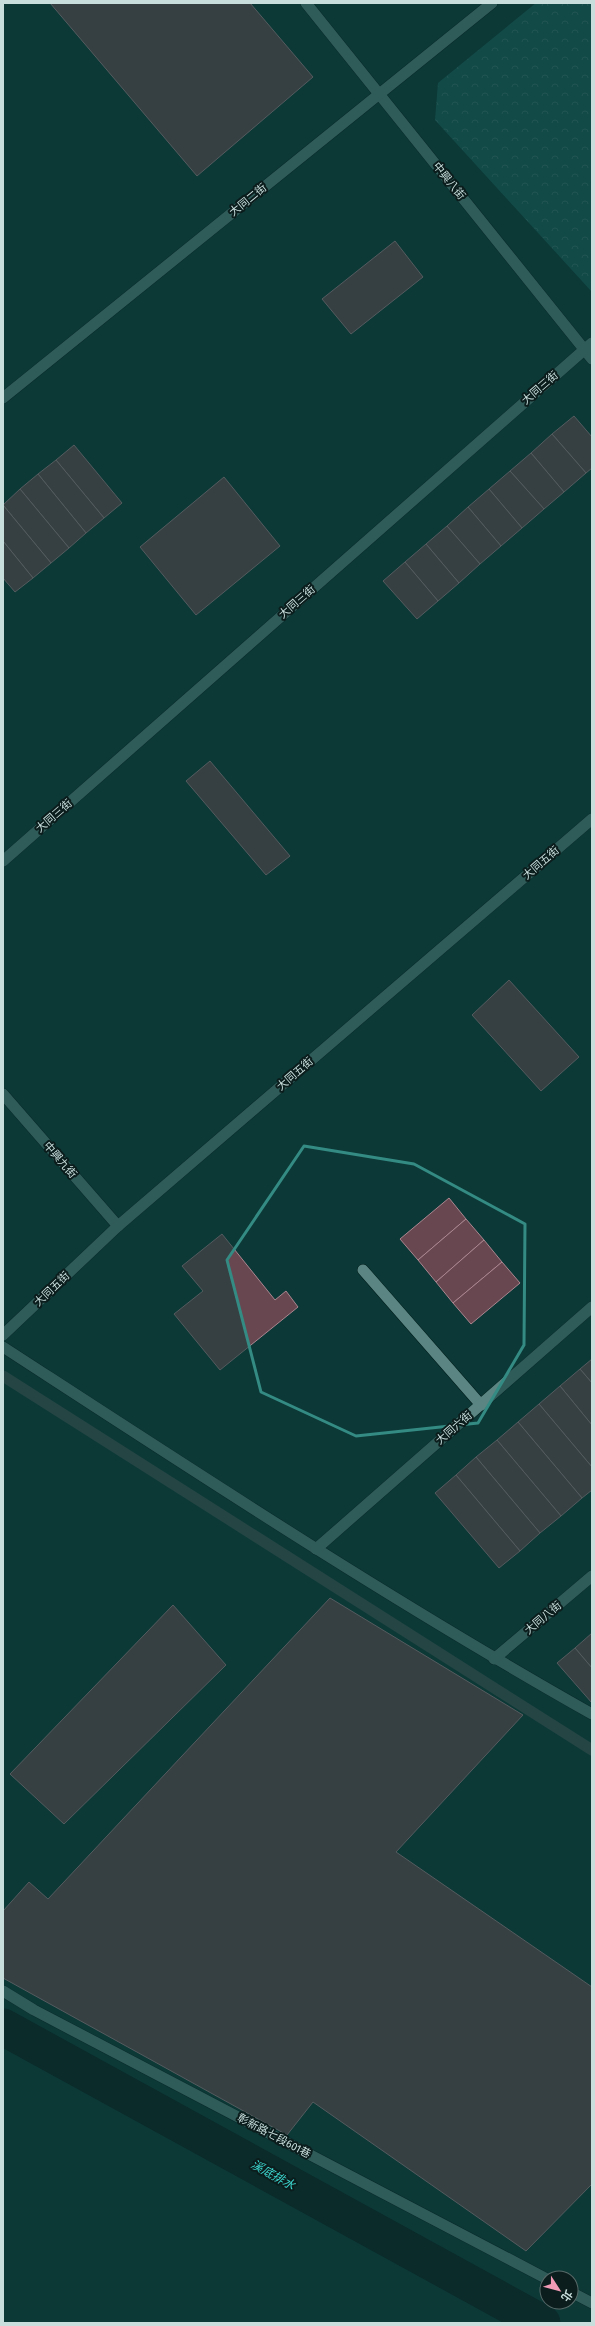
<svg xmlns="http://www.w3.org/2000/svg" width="595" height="2326" font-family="'Fira Sans Condensed','Noto Sans TC',sans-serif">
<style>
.park{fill:url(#park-crowns)}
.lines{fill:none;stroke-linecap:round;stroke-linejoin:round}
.stream{stroke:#415654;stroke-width:11}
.canal{stroke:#071b1a;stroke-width:37}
.building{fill:#684751;stroke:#ab8690}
.service-casing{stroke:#001e1d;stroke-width:12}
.minor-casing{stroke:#001e1d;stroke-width:12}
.service{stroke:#5a8582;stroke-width:11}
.minor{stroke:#5a8582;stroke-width:11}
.marked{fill:none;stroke:#348b84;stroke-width:3;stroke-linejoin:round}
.labels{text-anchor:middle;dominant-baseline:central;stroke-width:4;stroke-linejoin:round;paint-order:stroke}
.street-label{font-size:11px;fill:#c8dedd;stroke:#0b1d1c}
.water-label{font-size:12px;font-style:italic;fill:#3dd9d2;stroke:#0b1d1c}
</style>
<defs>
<pattern id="park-crowns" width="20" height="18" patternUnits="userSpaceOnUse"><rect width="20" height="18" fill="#19615e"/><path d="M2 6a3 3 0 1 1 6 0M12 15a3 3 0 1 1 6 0" fill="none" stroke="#397775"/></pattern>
</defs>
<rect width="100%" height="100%" fill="#0c3937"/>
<polygon class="park" points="536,3 592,3 592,292 435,120 438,83"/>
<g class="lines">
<polyline class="stream" points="3,1376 592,1750"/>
<polyline class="canal" points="3,2027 542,2323"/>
</g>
<g class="building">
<polygon points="50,3 250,3 313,77 197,176"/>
<polygon points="395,241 423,277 351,334 322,299"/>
<polygon points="574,416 592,437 592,468 586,473 552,434"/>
<polygon points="552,434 586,473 564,492 531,453"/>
<polygon points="74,445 122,503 104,518 56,460"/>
<polygon points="531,453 564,492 544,509 510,471"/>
<polygon points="56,460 104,518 86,533 38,474"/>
<polygon points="510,471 544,509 522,528 489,489"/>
<polygon points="38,474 86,533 69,548 20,489"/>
<polygon points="224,477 280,546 196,615 140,547"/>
<polygon points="20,489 69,548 51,563 3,505"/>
<polygon points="489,489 522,528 501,546 468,507"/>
<polygon points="3,505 51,563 33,578 3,541"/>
<polygon points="468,507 501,546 480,564 447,526"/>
<polygon points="447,526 480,564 459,583 426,544"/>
<polygon points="3,541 33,578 15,592 3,578"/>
<polygon points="426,544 459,583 438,601 405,562"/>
<polygon points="405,562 438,601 417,619 383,581"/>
<polygon points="210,761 290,856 266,875 186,781"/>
<polygon points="509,980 579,1057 541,1091 472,1015"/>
<polygon points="449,1198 466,1219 418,1260 400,1239"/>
<polygon points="466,1219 484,1240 436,1282 418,1260"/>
<polygon points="222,1234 275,1300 286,1291 298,1307 220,1370 174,1314 203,1291 182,1266"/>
<polygon points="484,1240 502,1262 453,1303 436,1282"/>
<polygon points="502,1262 520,1283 471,1324 453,1303"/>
<polygon points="592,1359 592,1383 580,1369"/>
<polygon points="580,1369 592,1383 592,1425 560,1386"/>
<polygon points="560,1386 592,1425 592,1467 539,1404"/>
<polygon points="539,1404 592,1467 592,1490 582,1498 518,1422"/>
<polygon points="518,1422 582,1498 561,1516 497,1440"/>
<polygon points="497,1440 561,1516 540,1533 476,1457"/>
<polygon points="476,1457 540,1533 520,1551 456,1475"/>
<polygon points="456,1475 520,1551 499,1568 435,1493"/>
<polygon points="330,1598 523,1715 396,1852 592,1987 592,2184 526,2251 313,2102 287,2135 3,1978 3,1911 29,1882 48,1899"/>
<polygon points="173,1605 226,1665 64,1824 10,1774"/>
<polygon points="592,1633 592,1668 575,1648"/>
<polygon points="575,1648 592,1668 592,1703 557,1663"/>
</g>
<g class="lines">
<g class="service-casing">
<g id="service">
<polyline points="363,1270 481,1405"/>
<polyline points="3,1991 34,2010 547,2279"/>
<polyline points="571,2292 592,2303"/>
</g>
</g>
<g class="minor-casing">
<g id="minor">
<polyline points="306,3 592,359"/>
<polyline points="3,398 492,3"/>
<polyline points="3,861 592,343"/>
<polyline points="3,1094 118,1226"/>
<polyline points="3,1335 118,1226 592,819"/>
<path d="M 3,1347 C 197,1473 390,1600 592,1714"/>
<polyline points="316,1549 592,1307"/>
<polyline points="494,1659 592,1576"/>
</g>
</g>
<use href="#service" class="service"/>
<use href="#minor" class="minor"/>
</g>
<path d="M0 0H595V2326H0ZM 304,1146 L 414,1164 L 525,1224 L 524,1345 L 478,1423 L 356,1436 L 261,1392 L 227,1260 Z" fill="#0c3937" fill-opacity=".55" fill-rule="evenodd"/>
<path class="marked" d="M 304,1146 L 414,1164 L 525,1224 L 524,1345 L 478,1423 L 356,1436 L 261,1392 L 227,1260 Z"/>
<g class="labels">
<g class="street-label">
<text transform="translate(449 181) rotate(51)">中興八街</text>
<text transform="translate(248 200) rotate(-39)">大同二街</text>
<text transform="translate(540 388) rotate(-41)">大同三街</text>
<text transform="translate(297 602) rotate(-41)">大同三街</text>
<text transform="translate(54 816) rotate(-41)">大同三街</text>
<text transform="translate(541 863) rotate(-41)">大同五街</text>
<text transform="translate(295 1074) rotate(-41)">大同五街</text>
<text transform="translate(60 1160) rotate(49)">中興九街</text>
<text transform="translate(52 1289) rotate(-44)">大同五街</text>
<text transform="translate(454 1428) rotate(-41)">大同六街</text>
<text transform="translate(543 1618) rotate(-40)">大同八街</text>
<text transform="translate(274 2136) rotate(28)">彰新路七段601巷</text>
</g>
<g class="water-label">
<text transform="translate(273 2175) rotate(29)">溪底排水</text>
</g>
</g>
<rect width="595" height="2326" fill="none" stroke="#c8dedd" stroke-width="8"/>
<g transform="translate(559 2290) rotate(126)"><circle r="19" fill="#0b1d1c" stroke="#576a69"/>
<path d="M0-3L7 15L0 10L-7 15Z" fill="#f09ab5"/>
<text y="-6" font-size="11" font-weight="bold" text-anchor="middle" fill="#c8dedd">北</text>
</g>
</svg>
